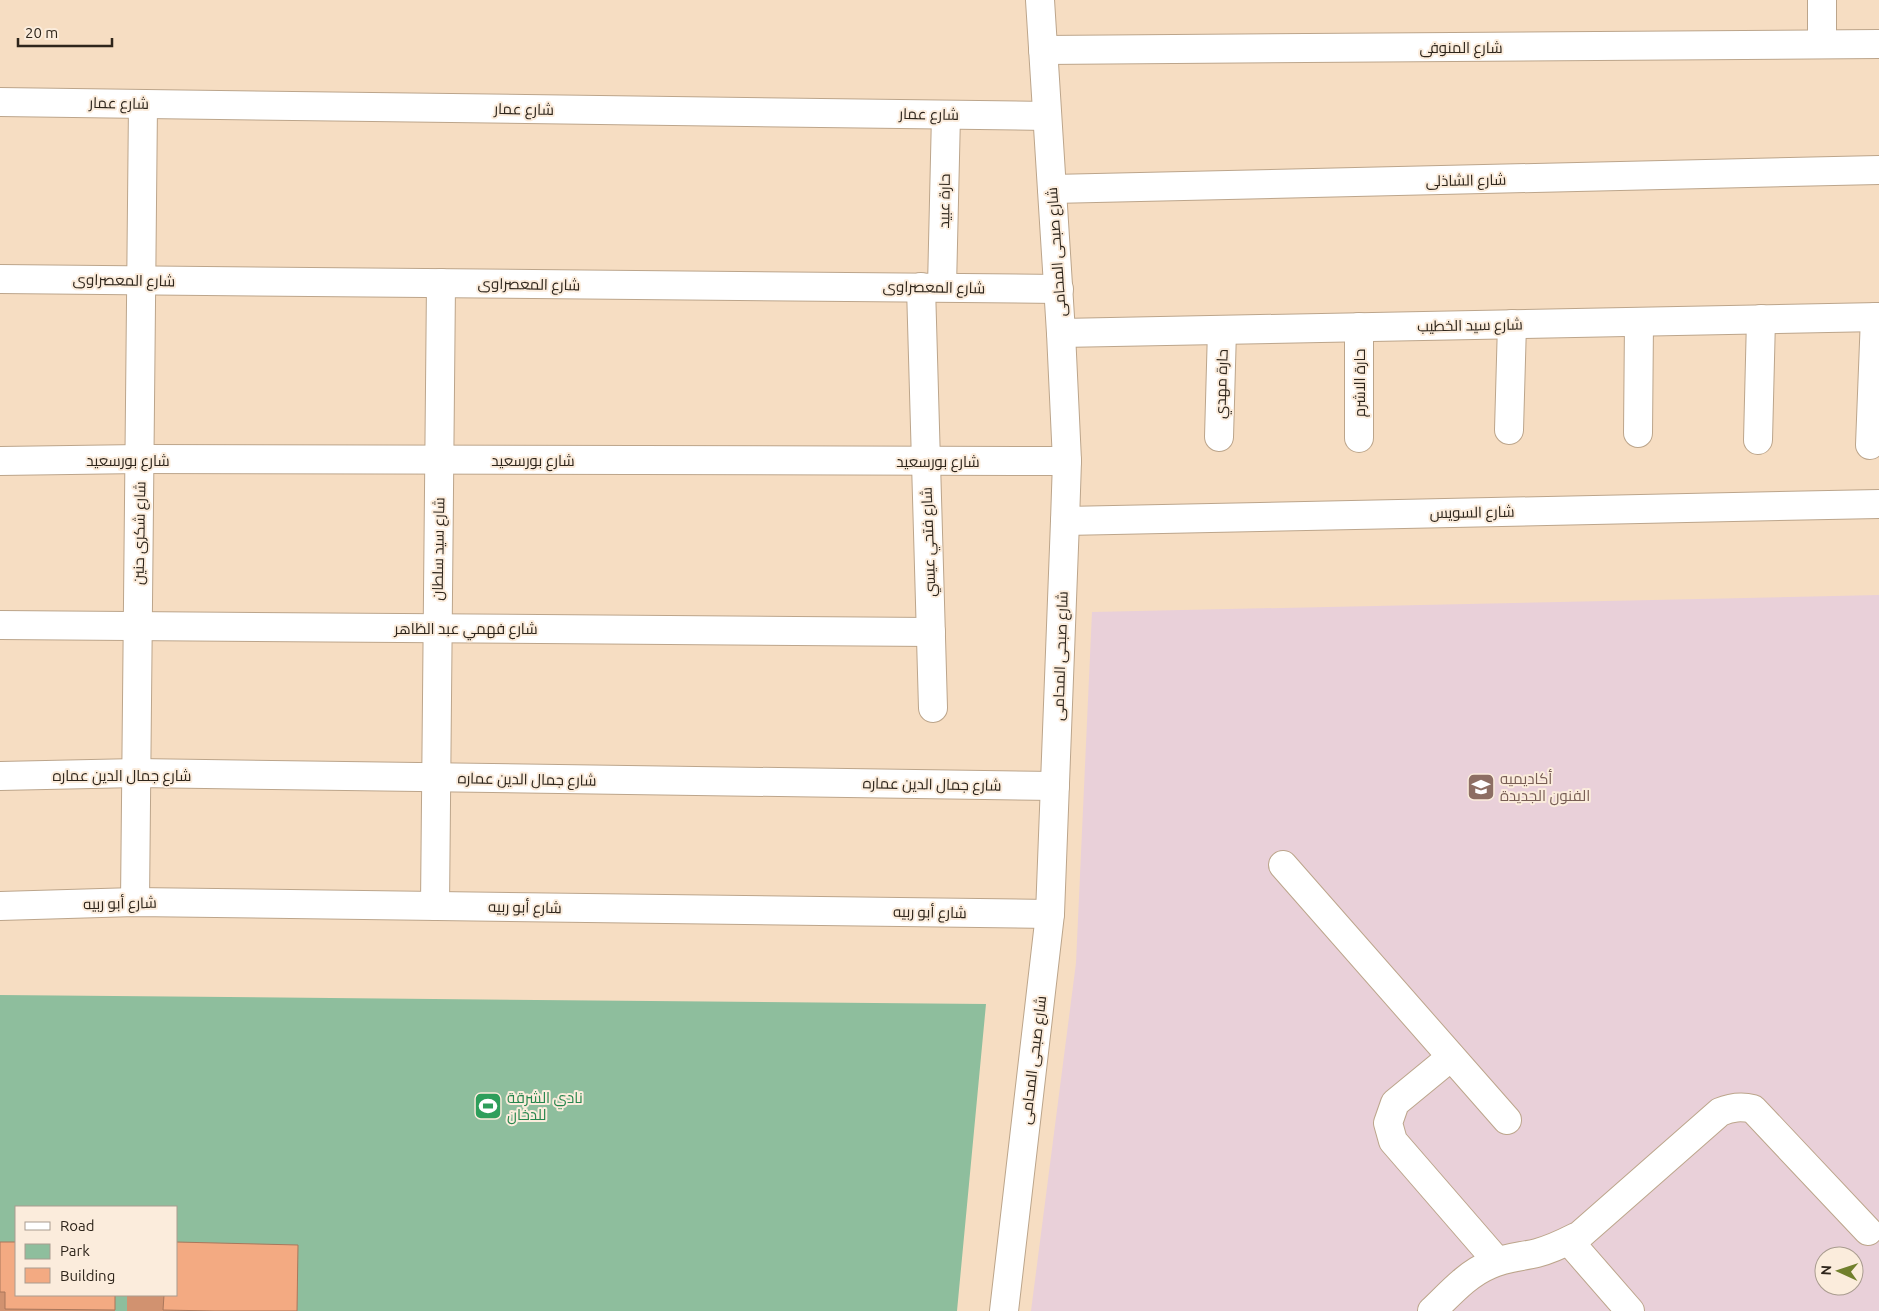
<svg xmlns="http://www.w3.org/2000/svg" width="1879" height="1311" font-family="Ubuntu,Cairo,sans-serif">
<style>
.education{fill:#e9d0d9;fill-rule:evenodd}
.green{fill:#8ebe9d;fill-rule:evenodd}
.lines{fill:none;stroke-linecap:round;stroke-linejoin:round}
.minor-casing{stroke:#bca58b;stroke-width:30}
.minor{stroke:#fff;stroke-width:28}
.wall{fill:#d19270}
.building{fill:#f3aa82;stroke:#aa775b}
.labels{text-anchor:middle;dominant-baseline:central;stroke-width:4;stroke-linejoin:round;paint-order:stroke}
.street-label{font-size:15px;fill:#2e251b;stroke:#fbecdc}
.education-label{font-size:15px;fill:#785e54;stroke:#fbecdc;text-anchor:start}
.leisure-label{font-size:15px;fill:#27864d;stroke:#fbecdc;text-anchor:start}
</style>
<rect width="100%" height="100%" fill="#f6ddc2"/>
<path class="education" d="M 1879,595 L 1879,1311 L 1031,1311 L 1076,963 L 1092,612 ZM 1824,1256 L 1854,1256 L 1854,1286 L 1824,1286 Z"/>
<path class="green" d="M 0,995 L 986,1004 L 957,1311 L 0,1311 ZM 16,1207 L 176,1207 L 176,1295 L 16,1295 Z"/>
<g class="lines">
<g class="minor-casing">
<g id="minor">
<polyline points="1822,43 1822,0"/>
<polyline points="1043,50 1879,44"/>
<polyline points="0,102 1047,116"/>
<polyline points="1052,189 1879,170"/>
<polyline points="0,279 1059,289"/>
<polyline points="921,287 933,708"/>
<polyline points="942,287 946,115"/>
<polyline points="1061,333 1879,317"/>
<polyline points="1509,430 1512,324"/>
<polyline points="1638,433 1639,322"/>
<polyline points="1219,437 1222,330"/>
<polyline points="1359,438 1359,327"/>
<polyline points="1758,440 1761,319"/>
<polyline points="1870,445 1875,317"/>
<polyline points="0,461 140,459 1067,461"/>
<polyline points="1065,521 1879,504"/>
<polyline points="0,625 931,632"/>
<polyline points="0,776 137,773 1055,786"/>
<polyline points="1283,865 1507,1120"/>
<polyline points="135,902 143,104"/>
<polyline points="0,906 135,902 1050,914"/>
<polyline points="435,906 441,283"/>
<polyline points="1451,1057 1395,1103 1388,1123 1393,1141 1497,1261"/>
<polyline points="1569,1241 1630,1311"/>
<polyline points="1004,1311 1050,914 1065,521 1067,461 1061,333 1040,0"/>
<path d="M 1432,1311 C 1449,1295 1467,1274 1489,1265 C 1505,1257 1521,1257 1537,1253 C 1553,1249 1566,1242 1580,1235 L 1720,1112 C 1732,1107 1741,1106 1753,1109 L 1868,1231"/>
</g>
</g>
<use href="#minor" class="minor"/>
</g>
<g class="wall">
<polygon points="0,1242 115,1295 115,1311 0,1311"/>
<polygon points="298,1264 297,1311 127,1311 127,1295 176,1295"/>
</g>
<g class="building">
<polygon points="0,1242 16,1242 16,1295 115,1295 115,1310 5,1309 5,1292 0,1292"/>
<polygon points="176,1242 298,1245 297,1311 214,1311 163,1310 164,1295 176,1295"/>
</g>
<defs>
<g id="university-square" transform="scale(1.4375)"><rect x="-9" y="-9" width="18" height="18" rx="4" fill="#8d6e63" stroke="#fbecdc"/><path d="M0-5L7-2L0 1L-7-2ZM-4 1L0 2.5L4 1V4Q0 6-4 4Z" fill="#fff"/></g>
<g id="stadium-square" transform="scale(1.4375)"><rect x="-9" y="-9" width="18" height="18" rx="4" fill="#2e9e5b" stroke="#fbecdc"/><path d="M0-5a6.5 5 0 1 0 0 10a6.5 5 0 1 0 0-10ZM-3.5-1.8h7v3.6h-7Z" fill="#fff"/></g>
</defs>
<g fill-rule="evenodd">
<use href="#university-square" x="1481" y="787"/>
<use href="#stadium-square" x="488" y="1106"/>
</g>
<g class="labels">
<g class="street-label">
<text x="1461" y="47">شارع المنوفى</text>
<text transform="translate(119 103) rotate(1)">شارع عمار</text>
<text transform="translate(524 109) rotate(1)">شارع عمار</text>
<text transform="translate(929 114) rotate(1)">شارع عمار</text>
<text transform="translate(1466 180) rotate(-1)">شارع الشاذلى</text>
<text transform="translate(944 201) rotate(-89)">حارة عبيد</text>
<text transform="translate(1056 252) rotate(-94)">شارع صبحى المحامى</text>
<text transform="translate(124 280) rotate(1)">شارع المعصراوى</text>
<text transform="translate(529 284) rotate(1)">شارع المعصراوى</text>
<text transform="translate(934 287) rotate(1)">شارع المعصراوى</text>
<text transform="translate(1470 325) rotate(-1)">شارع سيد الخطيب</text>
<text transform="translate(1359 383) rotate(-90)">حارة الاشرم</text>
<text transform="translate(1221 384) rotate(-88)">حارة مهدي</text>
<text x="128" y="460">شارع بورسعيد</text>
<text x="533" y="460">شارع بورسعيد</text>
<text x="938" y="461">شارع بورسعيد</text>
<text transform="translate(1472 512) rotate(-1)">شارع السويس</text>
<text transform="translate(139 533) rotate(-89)">شارع شكرى حنين</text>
<text transform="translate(928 542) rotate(-92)">شارع فتحي عيسي</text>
<text transform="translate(438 549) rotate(-89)">شارع سيد سلطان</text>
<text x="466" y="628">شارع فهمي عبد الظاهر</text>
<text transform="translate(1060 656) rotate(-88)">شارع صبحى المحامى</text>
<text x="122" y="775">شارع جمال الدين عماره</text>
<text transform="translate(527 779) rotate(1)">شارع جمال الدين عماره</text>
<text transform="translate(932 784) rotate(1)">شارع جمال الدين عماره</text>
<text transform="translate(120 903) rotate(-1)">شارع أبو ربيه</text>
<text transform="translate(525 907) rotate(1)">شارع أبو ربيه</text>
<text transform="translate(930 912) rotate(1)">شارع أبو ربيه</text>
<text transform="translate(1033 1060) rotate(-83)">شارع صبحى المحامى</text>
</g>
<g class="education-label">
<text x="1500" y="778">أكاديميه<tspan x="1500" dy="17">الفنون الجديدة</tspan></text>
</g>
<g class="leisure-label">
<text x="507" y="1097">نادي الشرقة<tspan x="507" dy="17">للدخان</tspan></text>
</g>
</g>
<rect x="15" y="1206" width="162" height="90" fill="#fbecdc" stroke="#a99c8f"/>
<rect x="25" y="1222" width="25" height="8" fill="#ffffff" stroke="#a99c8f"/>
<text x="60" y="1231" font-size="15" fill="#2e251b">Road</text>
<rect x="25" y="1244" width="25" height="15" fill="#8ebe9d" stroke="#a99c8f"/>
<text x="60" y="1256" font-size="15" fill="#2e251b">Park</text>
<rect x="25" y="1268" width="25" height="15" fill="#f3aa82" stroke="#a99c8f"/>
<text x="60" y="1281" font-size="15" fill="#2e251b">Building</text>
<g transform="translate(1839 1271) rotate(273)"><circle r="24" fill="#fbecdc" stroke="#a99c8f"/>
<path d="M0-4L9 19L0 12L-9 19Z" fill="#717f2c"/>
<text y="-8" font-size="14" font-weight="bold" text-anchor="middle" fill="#2e251b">N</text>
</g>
<path d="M18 38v8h94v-8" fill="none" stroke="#2e251b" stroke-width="2.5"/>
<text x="25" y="38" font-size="15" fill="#2e251b" stroke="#fbecdc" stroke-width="4" paint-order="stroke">20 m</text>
</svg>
